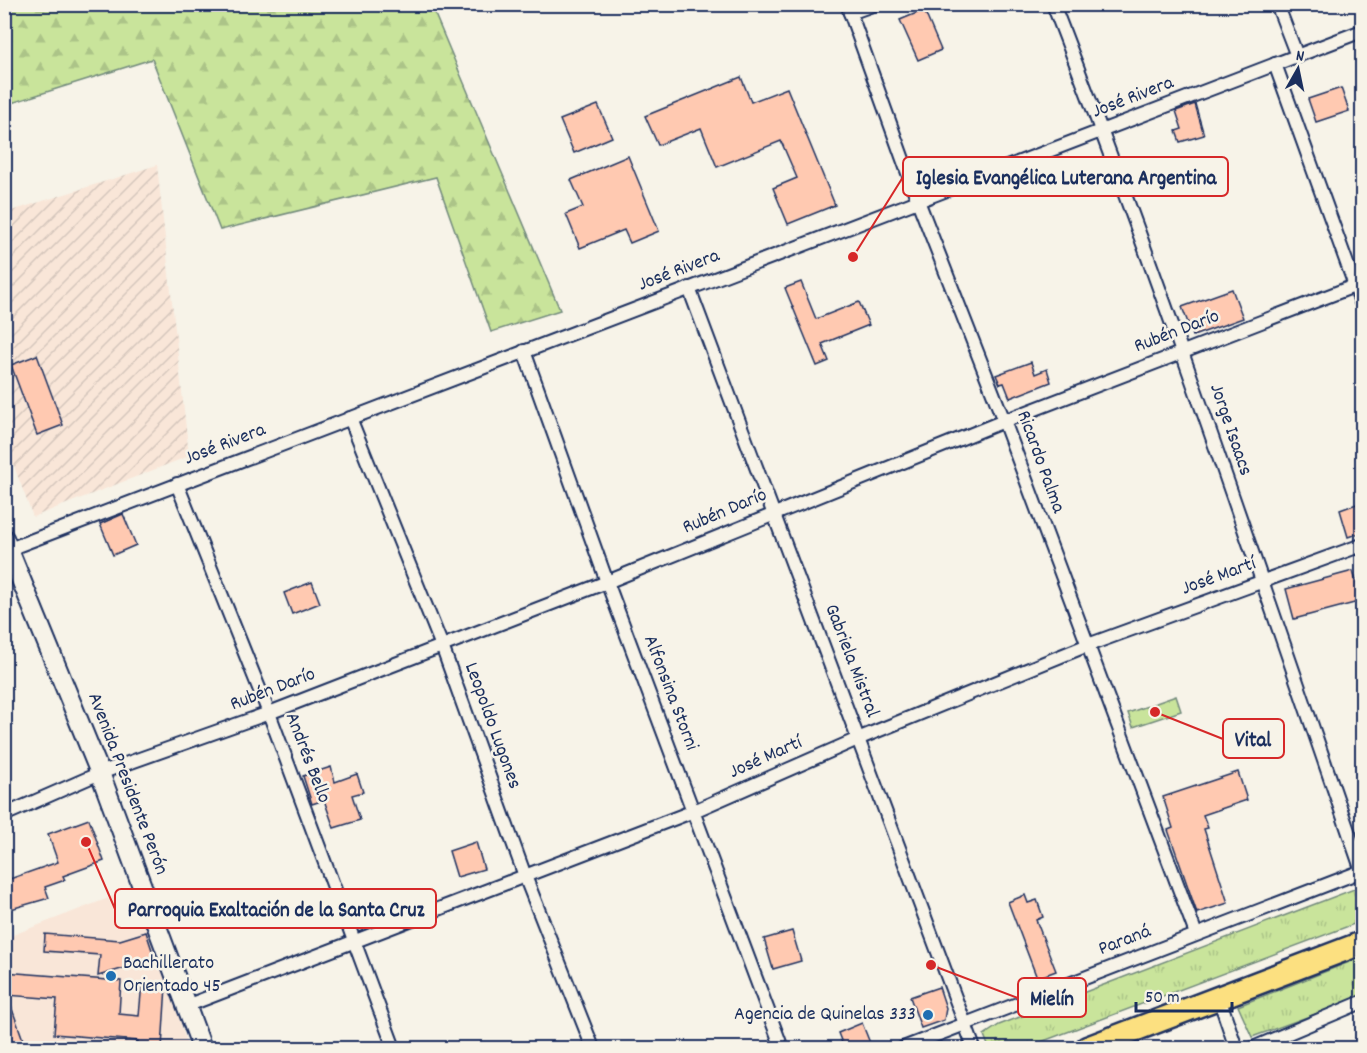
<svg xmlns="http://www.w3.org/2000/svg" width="1367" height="1053" font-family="Dekko,sans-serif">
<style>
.built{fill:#f9e6d8}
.industrial{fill:url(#industrial-furrows)}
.grass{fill:url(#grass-tufts);stroke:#728a7c;stroke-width:1.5}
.forest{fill:url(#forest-firs);stroke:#728a7c;stroke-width:1.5}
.garden{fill:#c9e49b;stroke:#728a7c;stroke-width:1.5}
.building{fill:#ffc9b1;stroke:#1b2f5e;stroke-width:1.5}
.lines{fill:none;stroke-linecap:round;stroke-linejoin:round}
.street-casing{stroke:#1b2f5e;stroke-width:16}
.secondary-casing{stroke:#1b2f5e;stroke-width:22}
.highway-casing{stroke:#1b2f5e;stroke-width:27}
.street{stroke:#f7f3e8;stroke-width:12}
.secondary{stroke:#f7f3e8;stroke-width:18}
.highway{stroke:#fce080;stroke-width:22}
.poi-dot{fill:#1f6fb2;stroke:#f7f3e8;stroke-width:2}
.labels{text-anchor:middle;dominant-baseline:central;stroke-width:5;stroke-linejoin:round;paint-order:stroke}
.street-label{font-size:20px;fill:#1b2f5e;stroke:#f7f3e8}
.poi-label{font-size:20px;fill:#1b2f5e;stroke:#f7f3e8;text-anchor:start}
.leader{fill:none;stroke:#d62828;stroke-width:2}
.callout-dot{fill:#d62828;stroke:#f7f3e8;stroke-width:2}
.callout{fill:#f7f3e8;stroke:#d62828;stroke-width:2}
.callout-label{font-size:21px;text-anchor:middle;font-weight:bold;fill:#1b2f5e}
</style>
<defs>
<pattern id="industrial-furrows" width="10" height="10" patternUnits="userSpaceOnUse" patternTransform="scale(1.5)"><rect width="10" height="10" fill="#f9e6d8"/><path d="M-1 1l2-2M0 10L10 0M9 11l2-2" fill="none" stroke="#d5c6bc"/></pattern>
<pattern id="grass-tufts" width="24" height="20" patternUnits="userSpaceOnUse" patternTransform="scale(1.5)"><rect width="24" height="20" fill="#c9e49b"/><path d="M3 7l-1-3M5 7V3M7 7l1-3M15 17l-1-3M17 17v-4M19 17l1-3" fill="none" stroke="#acc488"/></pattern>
<pattern id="forest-firs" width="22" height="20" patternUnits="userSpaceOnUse" patternTransform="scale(1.5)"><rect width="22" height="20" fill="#c9e49b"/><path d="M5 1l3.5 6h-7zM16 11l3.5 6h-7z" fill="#acc488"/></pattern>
</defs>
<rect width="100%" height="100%" fill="#f7f3e8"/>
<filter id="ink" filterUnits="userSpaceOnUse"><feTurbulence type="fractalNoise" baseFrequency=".0167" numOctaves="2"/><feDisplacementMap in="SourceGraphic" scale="12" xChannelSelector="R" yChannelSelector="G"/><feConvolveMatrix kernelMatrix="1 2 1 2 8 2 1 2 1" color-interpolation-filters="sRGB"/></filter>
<g filter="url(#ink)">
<polygon class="built" points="132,889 162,959 188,1048 5,1048 5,938"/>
<polygon class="industrial" points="157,165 189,456 33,517 5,442 5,213"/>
<g class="grass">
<polygon points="1362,886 1362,921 1025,1048 989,1048 984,1035 999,1025"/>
<polygon points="1362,957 1362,997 1252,1037 1238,1006"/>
</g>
<polygon class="forest" points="5,4 431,5 560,310 491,332 436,177 220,230 152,59 5,105"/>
<polygon class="garden" points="1176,696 1181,711 1133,727 1128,713"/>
<g class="building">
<polygon points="924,10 941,50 918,60 900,20"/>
<polygon points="741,77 751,102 787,88 835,205 788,224 773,188 797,178 781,141 717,167 701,128 658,145 645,116"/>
<polygon points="1341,88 1349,111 1316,122 1308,99"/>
<polygon points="1195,104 1204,135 1180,142 1176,131 1182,129 1176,111"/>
<polygon points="598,105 612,137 574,153 560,120"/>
<polygon points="628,156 659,231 630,243 624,230 580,248 566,214 583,207 571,180"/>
<polygon points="801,282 816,319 859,302 869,325 822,344 829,361 817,366 785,288"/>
<polygon points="1232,289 1243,318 1193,336 1182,307"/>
<polygon points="37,355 63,425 37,435 11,365"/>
<polygon points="1031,362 1035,374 1047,369 1051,382 1010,398 1004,383 1000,384 996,375"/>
<polygon points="1362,502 1362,532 1348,537 1340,510"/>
<polygon points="123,514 136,545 113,555 100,524"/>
<polygon points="1353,571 1362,601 1294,619 1286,589"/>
<polygon points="312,582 320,603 292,614 284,593"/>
<polygon points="331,767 335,782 357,774 363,792 352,795 360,820 334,828 324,800 312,804 303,776"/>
<polygon points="1238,772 1247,800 1203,815 1208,828 1204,829 1228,903 1197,913 1168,830 1173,828 1163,797"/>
<polygon points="89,819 104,861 63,876 65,880 45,887 49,898 4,911 4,881 58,862 48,834"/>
<polygon points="476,842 484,869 457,877 449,851"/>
<polygon points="1025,895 1028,903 1037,900 1043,917 1036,920 1056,971 1037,978 1008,902"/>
<polygon points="792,931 801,961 773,969 764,939"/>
<polygon points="146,932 155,959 98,976 100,955 44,951 45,934 120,940"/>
<polygon points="4,972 121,981 119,1014 139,1016 142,983 166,986 162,1048 138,1048 138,1041 54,1034 57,999 7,995 26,1048 4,1048"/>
<polygon points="939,987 946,1008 944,1020 921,1028 910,997"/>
<polygon points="862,1023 872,1048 844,1048 838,1033"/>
</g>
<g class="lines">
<g class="street-casing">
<g id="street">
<polyline points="847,4 918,201 1004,421 1196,934"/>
<polyline points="1277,4 1297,56"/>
<polyline points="850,13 875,4"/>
<polyline points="1275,64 1362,305"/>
<polyline points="689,288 974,1048"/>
<polyline points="524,351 607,582 782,1048"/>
<polyline points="350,418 442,646 525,876 593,1048"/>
<polyline points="177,484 269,713 394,1048"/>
<polyline points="4,551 1362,31"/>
<polyline points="4,815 100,773 269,713 607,582 1004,421 1362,283"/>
<polyline points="1219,998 1236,1048"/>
<polyline points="186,1006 694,811 860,738 1088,645 1362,545"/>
<path d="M 903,1048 L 1362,871 C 1262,581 1164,290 1053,4"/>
<polyline points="1253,1048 1362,1002"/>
</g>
</g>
<g class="secondary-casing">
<polyline id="secondary" points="4,538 100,773 202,1048"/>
</g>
<g class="highway-casing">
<polyline id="highway" points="1087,1048 1362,943"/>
</g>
<use href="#street" class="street"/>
<use href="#secondary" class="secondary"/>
<use href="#highway" class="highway"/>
</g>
</g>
<g class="poi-dot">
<circle cx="111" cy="976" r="6"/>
<circle cx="928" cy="1015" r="6"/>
</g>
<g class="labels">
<g class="street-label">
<text transform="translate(1133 98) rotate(-21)">José Rivera</text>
<text transform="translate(679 271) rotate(-21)">José Rivera</text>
<text transform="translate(1177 332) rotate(-21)">Rubén Darío</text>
<text transform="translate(1230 430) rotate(71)">Jorge Isaacs</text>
<text transform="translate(225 445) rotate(-21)">José Rivera</text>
<text transform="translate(1040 462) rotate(70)">Ricardo Palma</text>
<text transform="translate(725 512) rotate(-23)">Rubén Darío</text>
<text transform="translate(1219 577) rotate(-20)">José Martí</text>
<text transform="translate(851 661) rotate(69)">Gabriela Mistral</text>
<text transform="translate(273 690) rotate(-21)">Rubén Darío</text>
<text transform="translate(670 693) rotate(69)">Alfonsina Storni</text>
<text transform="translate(492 726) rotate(70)">Leopoldo Lugones</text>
<text transform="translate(307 758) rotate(69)">Andrés Bello</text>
<text transform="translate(766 758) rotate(-24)">José Martí</text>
<text transform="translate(127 784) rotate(69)">Avenida Presidente Perón</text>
<text transform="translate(1125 941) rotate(-21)">Paraná</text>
</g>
<g class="poi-label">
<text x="123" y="964">Bachillerato<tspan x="123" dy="23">Orientado 45</tspan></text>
<text x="916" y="1015" text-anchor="end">Agencia de Quinelas 333</text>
</g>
</g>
<path class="leader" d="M853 257L903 177M1155 712L1223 739M86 842L115 909M931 965L1018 998"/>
<g class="callout-dot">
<circle cx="853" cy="257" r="6"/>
<circle cx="1155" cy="712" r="6"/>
<circle cx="86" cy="842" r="6"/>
<circle cx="931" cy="965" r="6"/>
</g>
<g class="callout">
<rect x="903" y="157" width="325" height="39" rx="6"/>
<rect x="1223" y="719" width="61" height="39" rx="6"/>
<rect x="115" y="889" width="321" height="39" rx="6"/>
<rect x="1018" y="978" width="68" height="39" rx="6"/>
</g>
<g class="callout-label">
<text x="1066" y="184">Iglesia Evangélica Luterana Argentina</text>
<text x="1253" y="746">Vital</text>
<text x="276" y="916">Parroquia Exaltación de la Santa Cruz</text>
<text x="1052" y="1005">Mielín</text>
</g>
<rect width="1367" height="1053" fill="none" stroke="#f7f3e8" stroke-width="24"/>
<rect x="12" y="12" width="1343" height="1029" fill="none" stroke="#1b2f5e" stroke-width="2" filter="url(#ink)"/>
<g transform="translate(1298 69) rotate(9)" stroke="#f7f3e8" stroke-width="4.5" paint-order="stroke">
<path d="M0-4.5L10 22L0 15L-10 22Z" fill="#1b2f5e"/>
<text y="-9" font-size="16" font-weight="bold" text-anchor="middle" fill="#1b2f5e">N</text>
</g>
<path d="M1136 1002v9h96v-9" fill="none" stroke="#1b2f5e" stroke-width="3"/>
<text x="1145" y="1002" font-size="18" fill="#1b2f5e" stroke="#f7f3e8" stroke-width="4.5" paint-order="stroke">50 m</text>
</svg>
